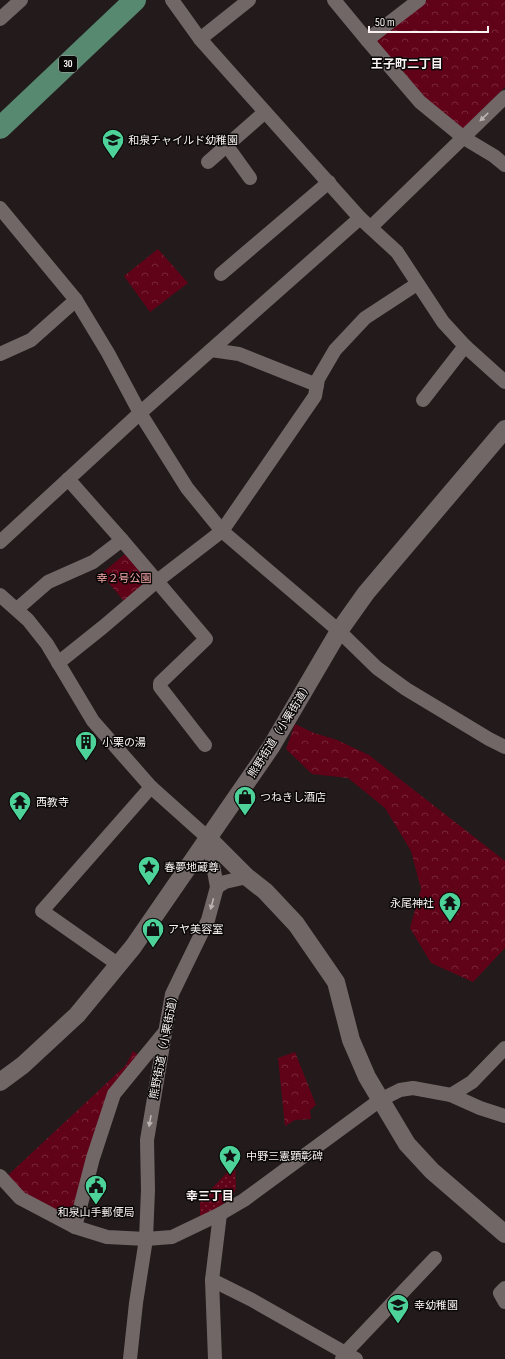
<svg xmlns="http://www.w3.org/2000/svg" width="505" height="1359" font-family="'Sofia Sans Condensed','Noto Sans JP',sans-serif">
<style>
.grass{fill:url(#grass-dots)}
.park{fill:url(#park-crowns)}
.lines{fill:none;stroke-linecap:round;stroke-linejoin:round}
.minor{stroke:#716767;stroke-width:14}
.tertiary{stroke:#716767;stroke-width:18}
.primary{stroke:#578971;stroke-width:22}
.oneway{fill:#bbb3b3}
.labels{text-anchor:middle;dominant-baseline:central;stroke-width:3;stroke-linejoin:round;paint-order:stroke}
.shield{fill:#0a0707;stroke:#b1acac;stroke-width:1}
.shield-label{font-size:10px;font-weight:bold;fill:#f8f2f2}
.poi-label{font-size:11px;fill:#f8f2f2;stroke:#0a0707;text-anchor:start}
.park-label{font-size:11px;fill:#f8a7a9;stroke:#0a0707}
.street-label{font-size:11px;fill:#f8f2f2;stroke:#0a0707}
.neighbourhood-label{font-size:12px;font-weight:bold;fill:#f8f2f2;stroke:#0a0707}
</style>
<defs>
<pattern id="grass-dots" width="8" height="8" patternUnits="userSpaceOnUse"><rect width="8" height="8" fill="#600218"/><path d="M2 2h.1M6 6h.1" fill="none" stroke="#78273a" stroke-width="1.8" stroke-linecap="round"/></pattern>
<pattern id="park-crowns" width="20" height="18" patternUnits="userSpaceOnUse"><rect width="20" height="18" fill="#600218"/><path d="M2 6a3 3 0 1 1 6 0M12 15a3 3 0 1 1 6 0" fill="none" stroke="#78273a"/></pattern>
</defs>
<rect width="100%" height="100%" fill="#231b1b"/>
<polygon class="grass" points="235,1164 236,1188 232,1198 200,1219 200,1201"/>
<g class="park">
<polygon points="427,0 505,0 505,87 464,128 457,127 439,113 377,43 377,36"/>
<polygon points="158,249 188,283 150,312 124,276"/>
<polygon points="125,554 148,581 124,601 101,574"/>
<polygon points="295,724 314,733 337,740 369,755 505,861 505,948 473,982 431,963 410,928 421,889 411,851 385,808 348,778 312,774 286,749"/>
<polygon points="133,1051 141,1057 111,1092 72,1226 20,1193 6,1177 126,1065"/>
<polygon points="295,1052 316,1105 310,1110 311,1119 295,1120 285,1126 278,1058"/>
</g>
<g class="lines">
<g class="minor">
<polyline points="172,0 200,39 360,218 397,252 443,322 465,346 505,382"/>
<polyline points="334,0 367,40 420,102 464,138 494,156 505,165"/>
<polyline points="0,19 21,0"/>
<polyline points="200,39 249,0"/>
<polyline points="367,40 419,0"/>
<polyline points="227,146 250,178"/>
<polyline points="208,162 265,112"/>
<polyline points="0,208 76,300 108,353 140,413 187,488 222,531 339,631 377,668 406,689 489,739 505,747"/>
<polyline points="371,227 505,97"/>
<polyline points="221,274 329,182"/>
<polyline points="211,350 239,354 317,385"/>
<polyline points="0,354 31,340 76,300"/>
<polyline points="423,400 465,346"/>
<polyline points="68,479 122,540 206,639 160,683 160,687 205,745"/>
<polyline points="0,542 140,413 360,218"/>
<polyline points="0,595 28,620 47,644 93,721 151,787 208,838 217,887 208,920 172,994 165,1033 147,1140 148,1190 146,1239 136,1303 130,1359"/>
<polyline points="17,609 48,582 93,562 122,540"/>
<polyline points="58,663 103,627 157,581 222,531 315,396 318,379 335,350 365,318 417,284"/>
<polyline points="217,887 225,882 247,877"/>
<polyline points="119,965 42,911 151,787"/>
<polyline points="451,1095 480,1108 505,1116"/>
<polyline points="0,1176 20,1198 75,1227 107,1237 146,1239 172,1237 220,1214 244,1200 380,1100 400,1090 413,1088 451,1095 472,1082 505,1048"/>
<polyline points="220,1214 212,1280 252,1300 356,1359"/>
<polyline points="75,1227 93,1158 114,1094 164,1033"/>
<polyline points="212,1280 215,1359"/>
<polyline points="505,1288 500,1293 505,1302"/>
<polyline points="342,1359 346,1352 435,1258"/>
</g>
<g class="tertiary">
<polyline points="208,838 247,877 265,891 296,924 336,982 351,1040 367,1077 407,1144 432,1171 505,1234"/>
<polyline points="0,1082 23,1065 77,1015 133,947 271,747 339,631 366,593 505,429"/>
</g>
<polyline class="primary" points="0,128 135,0"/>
</g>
<defs><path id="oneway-solid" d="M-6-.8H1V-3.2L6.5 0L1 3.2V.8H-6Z"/></defs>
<g class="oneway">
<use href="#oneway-solid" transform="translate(484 117) rotate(136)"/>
<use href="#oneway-solid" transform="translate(212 904) rotate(105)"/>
<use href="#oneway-solid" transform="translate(150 1121) rotate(100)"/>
</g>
<defs>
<g id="school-pin" transform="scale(1.15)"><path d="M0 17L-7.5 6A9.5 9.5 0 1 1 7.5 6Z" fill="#4dd39a" stroke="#0a0707"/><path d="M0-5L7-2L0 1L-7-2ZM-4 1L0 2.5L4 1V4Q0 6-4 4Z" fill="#111"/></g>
<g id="building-pin" transform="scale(1.15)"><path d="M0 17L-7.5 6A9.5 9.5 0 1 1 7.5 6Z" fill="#4dd39a" stroke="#0a0707"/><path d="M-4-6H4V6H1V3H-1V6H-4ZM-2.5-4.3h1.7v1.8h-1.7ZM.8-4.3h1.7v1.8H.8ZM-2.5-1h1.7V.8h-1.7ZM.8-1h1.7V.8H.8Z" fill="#111"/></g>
<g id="shop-pin" transform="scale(1.15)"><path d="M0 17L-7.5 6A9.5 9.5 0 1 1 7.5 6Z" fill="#4dd39a" stroke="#0a0707"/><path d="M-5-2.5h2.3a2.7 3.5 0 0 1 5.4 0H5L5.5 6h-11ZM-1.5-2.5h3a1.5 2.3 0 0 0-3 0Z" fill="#111"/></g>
<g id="temple-pin" transform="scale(1.15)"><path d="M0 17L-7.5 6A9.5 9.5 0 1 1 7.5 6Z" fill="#4dd39a" stroke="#0a0707"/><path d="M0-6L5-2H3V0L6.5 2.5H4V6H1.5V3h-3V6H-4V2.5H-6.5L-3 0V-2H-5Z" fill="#111"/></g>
<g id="sight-pin" transform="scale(1.15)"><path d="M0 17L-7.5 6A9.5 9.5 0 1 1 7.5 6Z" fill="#4dd39a" stroke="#0a0707"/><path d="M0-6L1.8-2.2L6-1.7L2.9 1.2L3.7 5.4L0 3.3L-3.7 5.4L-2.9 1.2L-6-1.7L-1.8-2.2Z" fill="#111"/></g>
<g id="civic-pin" transform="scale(1.15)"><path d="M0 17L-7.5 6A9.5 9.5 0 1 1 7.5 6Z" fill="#4dd39a" stroke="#0a0707"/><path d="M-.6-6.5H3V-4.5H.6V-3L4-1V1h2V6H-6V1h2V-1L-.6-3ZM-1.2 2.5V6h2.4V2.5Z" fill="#111"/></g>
</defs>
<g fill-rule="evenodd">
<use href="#school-pin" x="113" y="140"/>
<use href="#building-pin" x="86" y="742"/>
<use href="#shop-pin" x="245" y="797"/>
<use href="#temple-pin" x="20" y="802"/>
<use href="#sight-pin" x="149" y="867"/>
<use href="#temple-pin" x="450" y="903"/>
<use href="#shop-pin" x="153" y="929"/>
<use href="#sight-pin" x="230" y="1156"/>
<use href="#civic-pin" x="96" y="1186"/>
<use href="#school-pin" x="398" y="1305"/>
</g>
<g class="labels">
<rect class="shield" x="59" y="56" width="18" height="16" rx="3"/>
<g class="shield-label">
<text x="68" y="64">30</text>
</g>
<g class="poi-label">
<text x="128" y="140">和泉チャイルド幼稚園</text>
<text x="102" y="742">小栗の湯</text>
<text x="260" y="797">つねきし酒店</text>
<text x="36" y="802">西教寺</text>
<text x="164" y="867">春夢地蔵尊</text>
<text x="434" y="903" text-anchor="end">永尾神社</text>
<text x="168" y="929">アヤ美容室</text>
<text x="246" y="1156">中野三憲顕彰碑</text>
<text x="96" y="1212" text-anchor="middle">和泉山手郵便局</text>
<text x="414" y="1305">幸幼稚園</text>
</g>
<g class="park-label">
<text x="124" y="578">幸２号公園</text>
</g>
<g class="street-label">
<text transform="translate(280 730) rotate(-58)">熊野街道（小栗街道）</text>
<text transform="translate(164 1045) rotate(-79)">熊野街道（小栗街道）</text>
</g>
<g class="neighbourhood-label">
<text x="407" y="64">王子町二丁目</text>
<text x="210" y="1196">幸三丁目</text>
</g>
</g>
<path d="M369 26v6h119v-6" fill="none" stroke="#f8f2f2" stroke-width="2"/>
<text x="375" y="26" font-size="12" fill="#f8f2f2" stroke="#0a0707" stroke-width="3" paint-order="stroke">50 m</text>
</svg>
